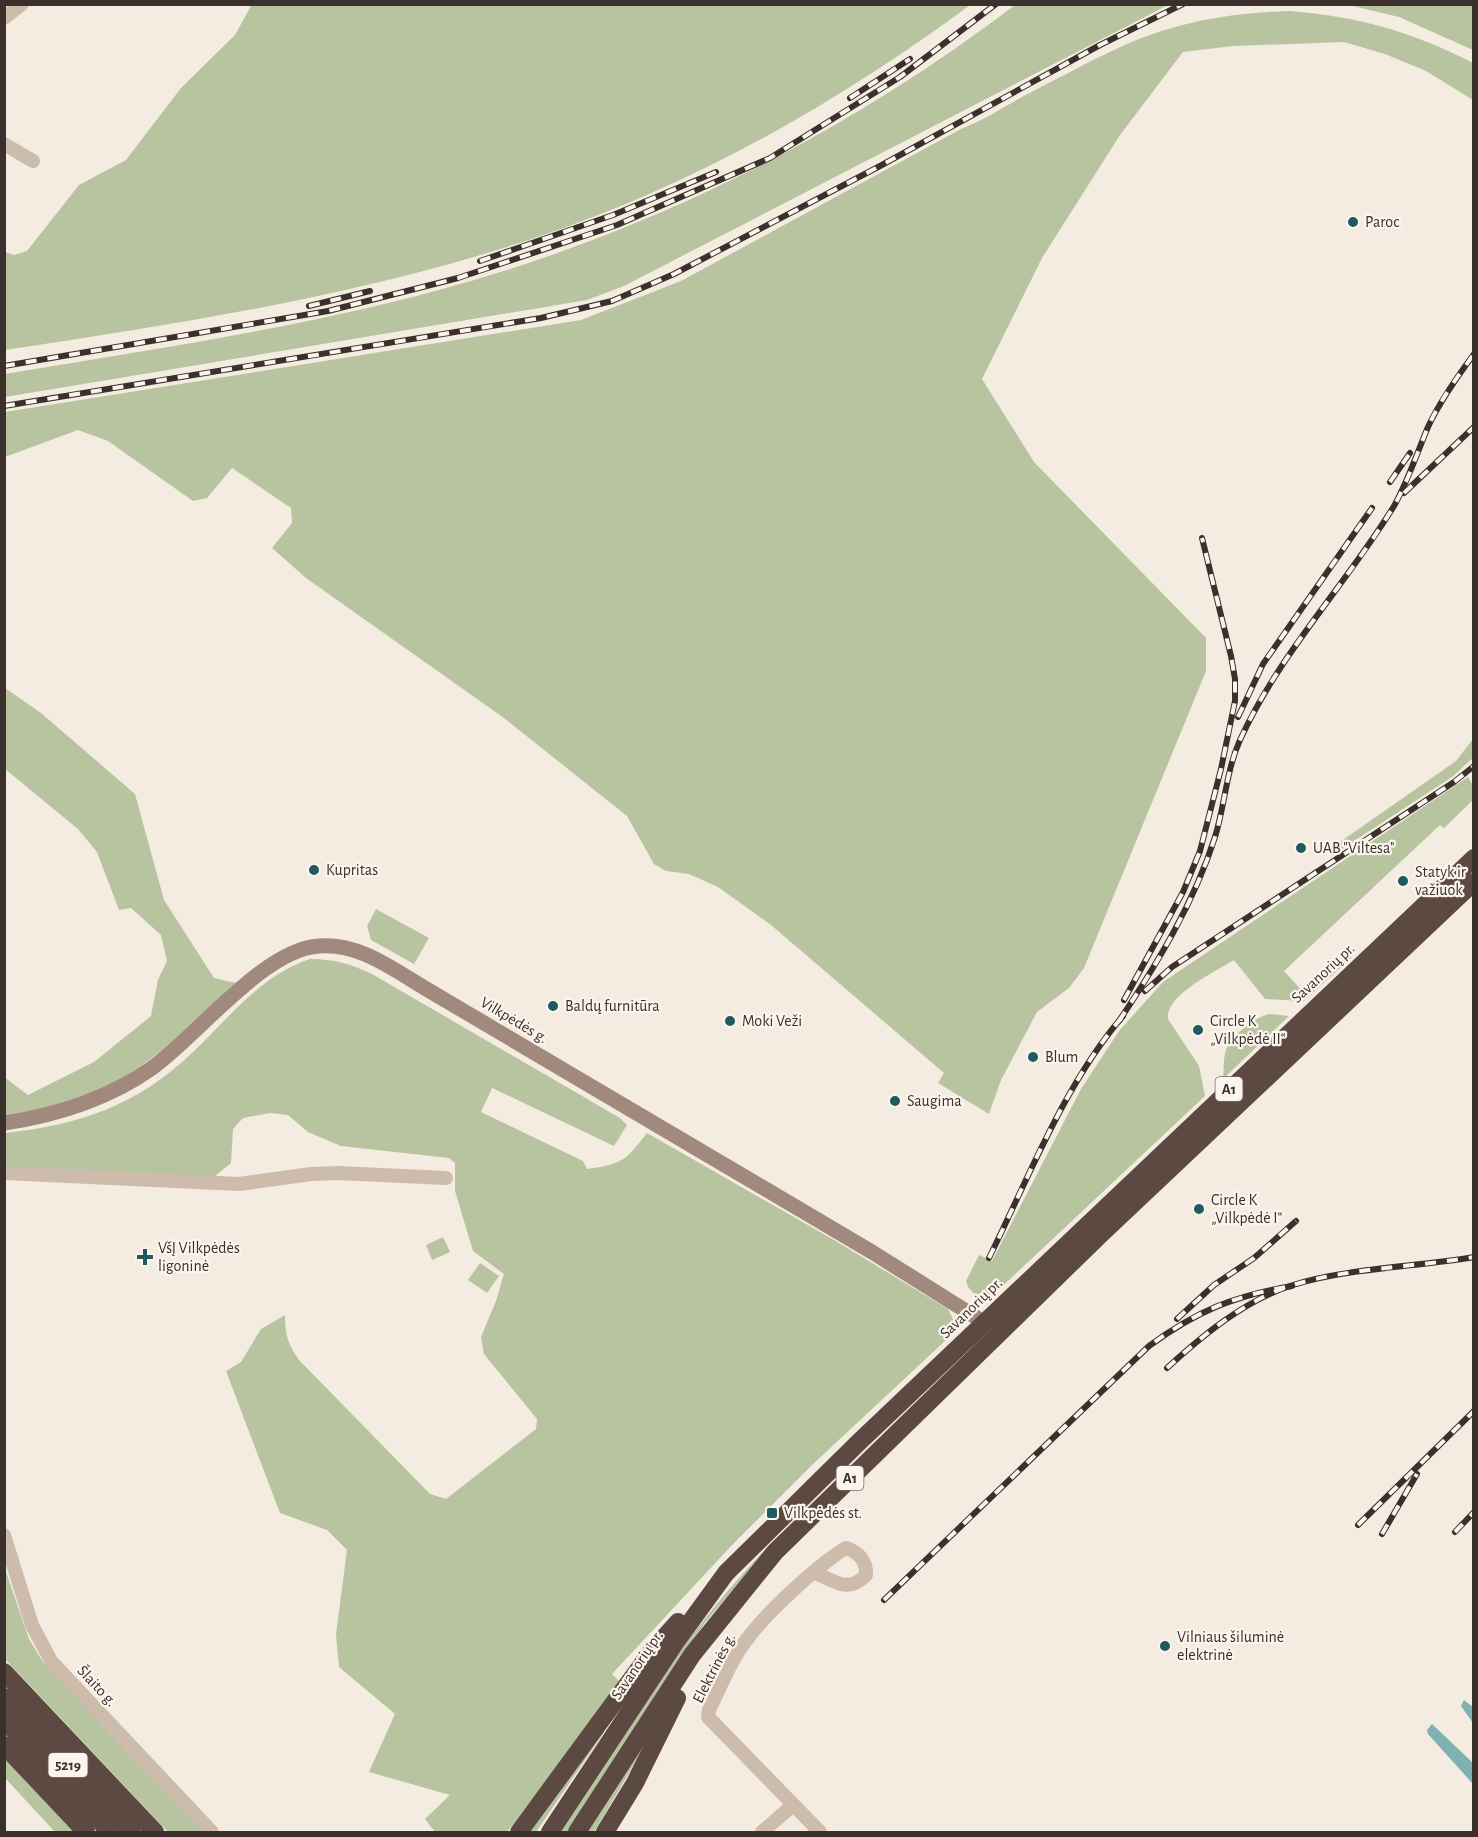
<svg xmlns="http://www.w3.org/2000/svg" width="1478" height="1837" font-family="'Alegreya Sans',sans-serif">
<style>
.green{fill:#b8c4a0}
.water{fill:#7fb0b2}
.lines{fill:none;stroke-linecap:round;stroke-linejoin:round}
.street{stroke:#cdbbac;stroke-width:14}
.secondary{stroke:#a18a7d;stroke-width:15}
.highway{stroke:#5c4a42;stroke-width:18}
.rail-casing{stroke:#3b302b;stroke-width:6}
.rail{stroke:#fbf5ee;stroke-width:4;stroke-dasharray:11;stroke-linecap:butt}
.poi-dot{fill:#1f5a5e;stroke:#fbf5ee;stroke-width:2}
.labels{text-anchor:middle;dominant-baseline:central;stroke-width:4.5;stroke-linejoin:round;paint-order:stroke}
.shield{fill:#fbf5ee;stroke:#756b66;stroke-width:1.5}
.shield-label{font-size:15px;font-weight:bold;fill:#3b302b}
.poi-label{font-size:16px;fill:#3b302b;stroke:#fbf5ee;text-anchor:start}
.street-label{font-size:16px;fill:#3b302b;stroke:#fbf5ee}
</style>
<rect width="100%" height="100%" fill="#f4ebe1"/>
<g class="green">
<path d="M 252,4 L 905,5 L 970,5 C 870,79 762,145 647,195 C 444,283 222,317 5,350 L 5,252 L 14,255 L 27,251 L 79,185 L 126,160 L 181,88 L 235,35 Z"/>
<path d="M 1015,5 L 1168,5 L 624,286 L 587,300 L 5,397 L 5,374 C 148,350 294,329 435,291 C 645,235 843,136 1015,5 Z"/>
<polygon points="1349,5 1473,5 1473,50 1399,17"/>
<path d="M 1289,11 C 1357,16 1413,32 1473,63 L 1473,100 L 1426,71 L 1385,54 L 1344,42 L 1233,46 L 1183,52 L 1120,135 L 1042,258 L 982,379 L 1034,462 L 1206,638 L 1206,671 L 1084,968 L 1069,988 L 1037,1012 L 1001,1080 L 989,1114 L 938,1083 L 944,1073 L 771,925 L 718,887 L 689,874 L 666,871 L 654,864 L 627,816 L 504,718 L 306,578 L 272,548 L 292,523 L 291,508 L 232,468 L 207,498 L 193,501 L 108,441 L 78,430 L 5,457 L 5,412 L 581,320 L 681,281 L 961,129 C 984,120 1002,108 1022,97 C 1053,81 1084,64 1116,49 C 1171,23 1228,13 1289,11 Z"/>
<path d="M 5,688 L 41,713 L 135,794 L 164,900 L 214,978 L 236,983 C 201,1015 160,1057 119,1080 C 86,1098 42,1110 5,1115 L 4,1077 L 28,1095 L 94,1062 L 151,1016 L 158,980 L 167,961 L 161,935 L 131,908 L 119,910 L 97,852 L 78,829 L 5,769 Z"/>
<polygon points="1473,739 1473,758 1452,777 1331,856 1340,842 1456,761"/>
<path d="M 1468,777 L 1473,786 L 1473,800 L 1444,828 L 1440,825 L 1284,971 L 1304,993 L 1347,953 L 1351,958 L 1304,1001 L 1265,999 L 1234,960 C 1215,972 1165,995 1168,1019 L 1199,1066 L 1205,1096 L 994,1294 C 981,1298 970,1296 966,1281 L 979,1255 L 992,1261 L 1081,1089 L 1119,1031 L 1163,982 Z"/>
<polygon points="376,909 429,938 414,964 371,940 367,926"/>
<path d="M 310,959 C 334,959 351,964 372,974 L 620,1118 L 627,1125 L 614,1146 L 492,1088 L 481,1112 L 583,1161 L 587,1169 C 623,1164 625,1161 647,1133 L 834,1240 L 948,1309 L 955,1323 L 954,1331 L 946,1340 L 812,1465 L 733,1544 L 612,1674 L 621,1683 L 507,1832 L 435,1832 L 425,1819 L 450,1795 L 369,1772 L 395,1714 L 339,1667 L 336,1634 L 347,1550 L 327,1530 L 280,1513 L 226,1371 L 241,1362 L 261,1329 L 285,1315 C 285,1334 288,1345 299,1360 L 430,1494 L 446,1499 L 536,1429 L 537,1419 L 484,1354 L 481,1337 L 496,1301 L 504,1274 L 473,1251 L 455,1191 L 455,1163 L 449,1158 L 341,1146 L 308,1132 L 288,1115 L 270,1113 L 243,1118 L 233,1129 L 231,1163 L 214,1177 L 5,1168 L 5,1133 C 80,1125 138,1105 193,1052 C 230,1017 261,975 310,959 Z"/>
<path d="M 1269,1014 L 1289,1016 L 1223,1079 C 1224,1070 1223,1059 1226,1050 C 1231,1036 1255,1017 1269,1014 Z"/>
<polygon points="443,1237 450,1252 432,1260 426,1245"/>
<polygon points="480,1263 499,1276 487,1293 468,1280"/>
<path d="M 779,1535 L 704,1624 L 568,1832 L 558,1832 C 627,1727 689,1625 779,1535 Z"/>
<polygon points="4,1566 29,1639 43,1662 204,1832 168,1832 5,1659"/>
<polygon points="658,1724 594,1832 586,1832"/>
<polygon points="605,1731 536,1832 528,1832 602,1732"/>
<polygon points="4,1755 78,1832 55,1832 5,1778"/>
</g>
<g class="water">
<polygon points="1464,1700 1473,1707 1473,1723 1461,1706"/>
<polygon points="1432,1724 1473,1763 1473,1784 1428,1734 1427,1730"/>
</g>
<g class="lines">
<g class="street">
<polyline points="4,18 22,4"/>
<polyline points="4,144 33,161"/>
<polyline points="4,1173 239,1184 311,1174 338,1173 446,1178"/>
<polyline points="4,1535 32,1625 51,1661 212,1832"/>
<path d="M 815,1573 C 835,1581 848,1594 866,1575 C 867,1562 859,1552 846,1548 C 819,1564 767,1612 748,1638 C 731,1659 721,1686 709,1710 L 708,1717 L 820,1832"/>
<polyline points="762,1832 792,1806"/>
</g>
<path class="secondary" d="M 4,1123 C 58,1115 108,1099 152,1068 C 197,1036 264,949 319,946 C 359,943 391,968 423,987 L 872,1252 L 993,1328"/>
<g class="highway">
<polyline points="4,1672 155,1832"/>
<polyline points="4,1697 132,1832"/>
<polyline points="4,1720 110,1832"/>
<polyline points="4,1745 86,1832"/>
<polyline points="519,1832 652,1651 678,1622"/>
<polyline points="550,1832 675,1643 726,1573 859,1442 1474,858"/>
<polyline points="577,1832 692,1655 775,1552 1101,1234 1474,882"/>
<polyline points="605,1832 635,1783 677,1698"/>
</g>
<g class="rail-casing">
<g id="rail">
<polyline points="850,98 910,59"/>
<polyline points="480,261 613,215 716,172"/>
<polyline points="309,306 370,291"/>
<polyline points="4,366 328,311 458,278 617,225 770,158 900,77 996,4"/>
<polyline points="4,406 541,318 612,301 674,274 880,166 1100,45 1183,4"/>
<polyline points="1390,482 1410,453"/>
<polyline points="1404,493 1474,427"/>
<polyline points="1238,717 1263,664 1372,508"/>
<polyline points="1145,991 1172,967 1454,782 1474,766"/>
<polyline points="1124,1000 1183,892 1200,851 1221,769 1235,701 1235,679 1231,656 1202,538"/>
<path d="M 1119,1021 C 1157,964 1194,903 1215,837 C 1225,805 1226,771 1240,740 C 1279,654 1345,586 1394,506 C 1408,481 1417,453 1428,427 C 1440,401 1457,377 1474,354"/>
<path d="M 989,1258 C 1028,1179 1065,1083 1123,1016"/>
<polyline points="1177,1319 1214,1285 1254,1258 1296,1221"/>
<path d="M 1167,1368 C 1203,1335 1245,1300 1293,1285 C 1348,1268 1416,1267 1474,1257"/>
<polyline points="1358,1525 1474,1411"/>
<polyline points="1455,1532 1474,1512"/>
<polyline points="1382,1534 1417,1474"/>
<path d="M 884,1600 L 1149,1346 C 1197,1311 1233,1296 1292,1286"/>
</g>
</g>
<use href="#rail" class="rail"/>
</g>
<g class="poi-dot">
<circle cx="1353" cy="222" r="6"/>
<circle cx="1301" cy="848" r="6"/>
<circle cx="314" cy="870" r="6"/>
<circle cx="1403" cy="881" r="6"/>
<circle cx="553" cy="1006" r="6"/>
<circle cx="730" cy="1021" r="6"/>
<circle cx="1198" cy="1030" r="6"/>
<circle cx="1033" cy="1057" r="6"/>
<circle cx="895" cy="1101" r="6"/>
<circle cx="1199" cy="1209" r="6"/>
<path d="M142 1248h6v6h6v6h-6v6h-6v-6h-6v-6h6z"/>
<rect x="766" y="1507" width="12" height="12" rx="3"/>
<circle cx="1165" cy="1646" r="6"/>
</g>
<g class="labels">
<g class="shield">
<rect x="1215.5" y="1077" width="27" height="24" rx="4.5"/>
<rect x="836.5" y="1466" width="27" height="24" rx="4.5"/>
<rect x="48.5" y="1753" width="39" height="24" rx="4.5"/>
</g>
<g class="shield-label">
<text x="1229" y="1089">A1</text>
<text x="850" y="1478">A1</text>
<text x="68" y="1765">5219</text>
</g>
<g class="poi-label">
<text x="1365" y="222">Paroc</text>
<text x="1313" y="848">UAB "Viltesa"</text>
<text x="326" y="870">Kupritas</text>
<text x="1415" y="872">Statyk ir<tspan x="1415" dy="18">važiuok</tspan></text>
<text x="565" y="1006">Baldų furnitūra</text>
<text x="742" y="1021">Moki Veži</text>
<text x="1210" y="1021">Circle K<tspan x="1210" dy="18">„Vilkpėdė II“</tspan></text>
<text x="1045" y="1057">Blum</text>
<text x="907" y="1101">Saugima</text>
<text x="1211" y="1200">Circle K<tspan x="1211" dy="18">„Vilkpėdė I“</tspan></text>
<text x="158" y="1248">VšĮ Vilkpėdės<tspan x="158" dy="18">ligoninė</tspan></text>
<text x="784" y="1513">Vilkpėdės st.</text>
<text x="1177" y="1637">Vilniaus šiluminė<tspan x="1177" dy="18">elektrinė</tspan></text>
</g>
<g class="street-label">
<text transform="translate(1323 973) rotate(-43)">Savanorių pr.</text>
<text transform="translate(514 1020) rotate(31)">Vilkpėdės g.</text>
<text transform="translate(971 1308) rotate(-44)">Savanorių pr.</text>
<text transform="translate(637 1665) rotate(-56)">Savanorių pr.</text>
<text transform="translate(714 1668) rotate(-63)">Elektrinės g.</text>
<text transform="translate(97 1686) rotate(47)">Šlaito g.</text>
</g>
</g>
<rect width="1478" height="1837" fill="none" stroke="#3b302b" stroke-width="12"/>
</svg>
